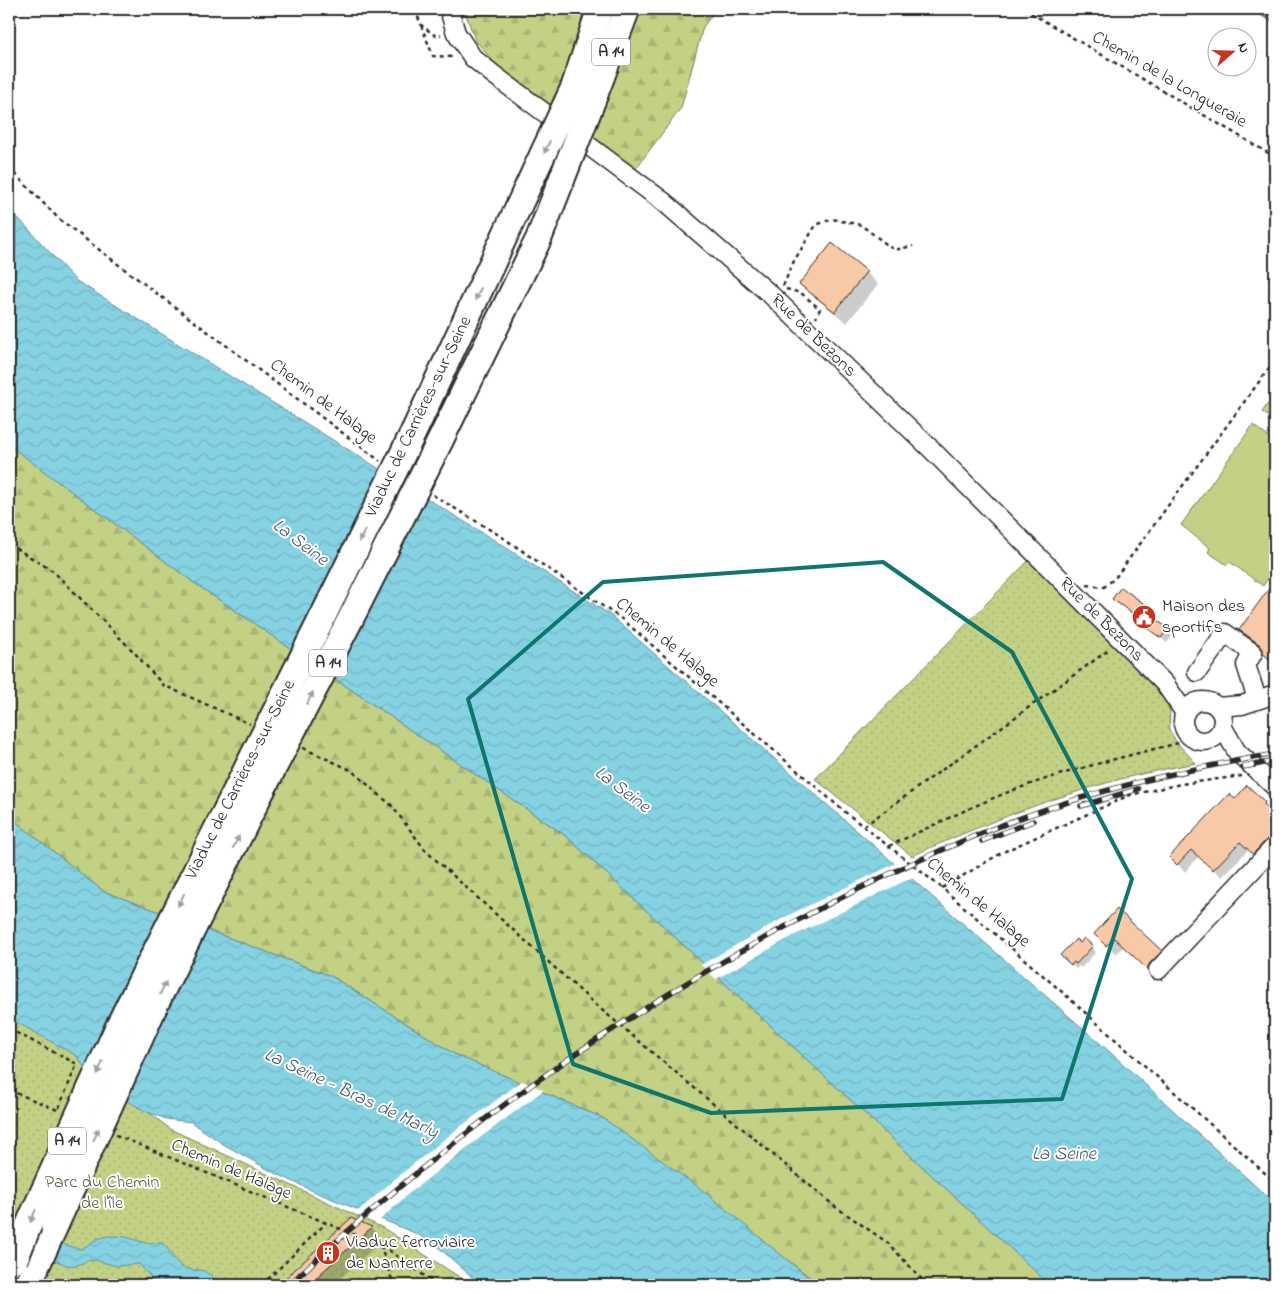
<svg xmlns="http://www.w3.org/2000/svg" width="1284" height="1294" font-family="'Indie Flower',sans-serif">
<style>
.green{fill:url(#green-dots);stroke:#777e58}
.forest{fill:url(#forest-firs);stroke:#777e58}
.pitch{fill:#c3d185;stroke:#777e58}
.water{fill:url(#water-waves);stroke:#618f99}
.pier{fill:#fff}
.shadow{fill:#0003}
.building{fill:#f7c9a6;stroke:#2b2b2b}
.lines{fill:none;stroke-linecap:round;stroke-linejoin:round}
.minor-casing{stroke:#2b2b2b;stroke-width:21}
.highway-casing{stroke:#2b2b2b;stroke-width:29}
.path{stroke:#2b2b2b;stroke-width:2.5;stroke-dasharray:4 4;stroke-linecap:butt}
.minor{stroke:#fff;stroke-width:18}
.highway{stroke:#fff;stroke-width:25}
.rail-casing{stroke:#2b2b2b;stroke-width:5.5}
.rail{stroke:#fff;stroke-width:4;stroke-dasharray:11;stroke-linecap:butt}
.highway-bridge-casing{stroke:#2b2b2b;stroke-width:29;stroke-linecap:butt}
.highway-bridge{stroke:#fff;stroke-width:25}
.oneway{fill:#a0a0a0}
.marked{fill:none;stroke:#0f766e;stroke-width:4;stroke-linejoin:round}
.labels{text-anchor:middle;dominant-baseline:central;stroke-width:4;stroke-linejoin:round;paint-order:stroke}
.shield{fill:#fff;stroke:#6b6b6b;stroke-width:1}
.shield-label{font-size:16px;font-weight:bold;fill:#2b2b2b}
.street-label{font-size:18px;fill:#2b2b2b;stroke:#fff}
.poi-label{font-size:18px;fill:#2b2b2b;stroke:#fff;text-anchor:start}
.park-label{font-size:18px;fill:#595d46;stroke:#fff}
.water-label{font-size:19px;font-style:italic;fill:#465d62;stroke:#fff}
</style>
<defs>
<pattern id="green-dots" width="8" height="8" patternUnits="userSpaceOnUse" patternTransform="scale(1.25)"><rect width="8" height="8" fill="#c3d185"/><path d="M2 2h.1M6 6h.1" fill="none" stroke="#a8b473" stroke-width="1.8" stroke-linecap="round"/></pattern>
<pattern id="forest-firs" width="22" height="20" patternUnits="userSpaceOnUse" patternTransform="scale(1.25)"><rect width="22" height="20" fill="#c3d185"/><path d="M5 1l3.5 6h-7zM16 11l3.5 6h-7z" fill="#a8b473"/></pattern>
<pattern id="water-waves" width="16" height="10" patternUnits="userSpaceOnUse" patternTransform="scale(1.25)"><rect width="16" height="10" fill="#85d2e3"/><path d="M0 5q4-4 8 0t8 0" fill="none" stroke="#73b4c3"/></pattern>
</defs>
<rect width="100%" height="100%" fill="#fff"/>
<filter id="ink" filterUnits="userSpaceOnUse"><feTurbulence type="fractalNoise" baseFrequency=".02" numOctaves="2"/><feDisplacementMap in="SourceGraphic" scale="10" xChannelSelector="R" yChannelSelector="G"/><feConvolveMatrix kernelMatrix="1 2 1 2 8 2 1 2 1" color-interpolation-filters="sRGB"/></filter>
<g filter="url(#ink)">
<g class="green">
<path d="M 1032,557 L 1166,699 L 1170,712 L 1169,729 L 1177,743 L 1196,763 C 1170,768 1143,773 1117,780 C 1047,799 978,826 912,856 L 815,779 Z"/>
<polygon points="9,1018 14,1018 77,1056 170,1129 383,1228 472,1285 9,1285"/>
</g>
<g class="forest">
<polygon points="464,9 716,9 703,27 681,108 634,171 498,67 475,40"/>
<polygon points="9,445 193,582 566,836 1050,1285 820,1285 603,1118 456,1055 331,976 103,891 9,816"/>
</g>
<g class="pitch">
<polygon points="1275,394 1275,421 1262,412"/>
<polygon points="1253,425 1275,442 1275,568 1263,586 1230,562 1227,565 1208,552 1210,548 1181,525"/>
</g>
<g class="water">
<polygon points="9,208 75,280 502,545 609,614 1111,1053 1275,1204 1275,1285 1050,1285 566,836 193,582 9,445"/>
<polygon points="9,816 103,891 331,976 456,1055 603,1118 701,1189 808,1277 820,1285 481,1285 437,1246 417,1234 313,1191 269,1170 223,1144 191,1122 166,1119 145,1111 124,1099 85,1068 77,1056 9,1018"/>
<path d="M 9,1214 L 16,1223 L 60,1243 L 79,1249 L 83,1248 L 97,1239 L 108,1236 L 117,1236 L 126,1237 L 146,1243 L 161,1243 C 170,1248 173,1260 181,1266 C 189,1272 196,1268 204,1271 C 209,1273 213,1278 217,1280 C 225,1285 235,1285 244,1285 L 177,1285 L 158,1282 L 153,1280 L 139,1264 L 116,1266 L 95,1260 L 87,1261 L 75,1266 L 66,1265 L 57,1261 L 42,1261 L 9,1241 Z"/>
</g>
<g class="pier">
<polygon points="896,863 913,877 793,936 716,979 701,965 783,918"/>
<polygon points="522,1081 544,1090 473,1143 407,1195 379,1221 357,1212 395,1179 452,1133"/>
</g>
<g class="shadow">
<polygon points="1259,9 1275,9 1275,24 1263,18 1257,12"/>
<polygon points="866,272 878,284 847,323 813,296 801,284"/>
<polygon points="1275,582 1275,664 1265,654 1264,650 1252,641 1240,630"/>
<polygon points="1113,599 1146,607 1152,612 1145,623 1119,604"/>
<polygon points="1152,619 1173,635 1167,643 1147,627"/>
<polygon points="1235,801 1264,803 1272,811 1271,812 1275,817 1275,846 1261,861 1249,849 1222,877 1199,856 1185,872 1171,857"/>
<polygon points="1117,911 1170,960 1156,977 1124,946 1116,954 1095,934"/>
<polygon points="1084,940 1096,952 1081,968 1079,966 1076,969 1062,955 1080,945"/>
<polygon points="1275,1082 1275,1093 1270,1087"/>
<polygon points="352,1219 371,1228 383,1240 333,1285 281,1285"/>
</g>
<g class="building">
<polygon points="1249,9 1275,9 1275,22"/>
<polygon points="832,243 867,271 835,312 799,284"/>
<polygon points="1275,580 1275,663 1263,654 1263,649 1259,644 1239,630"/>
<polygon points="1121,587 1147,606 1139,618 1112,599"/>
<polygon points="1152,617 1168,628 1161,638 1145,627"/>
<polygon points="1247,785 1265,802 1264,804 1275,815 1275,836 1267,839 1253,854 1240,842 1213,870 1191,850 1177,865 1169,857 1229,794 1235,799"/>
<polygon points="1117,909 1162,951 1150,963 1147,969 1114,938 1106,946 1094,934"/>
<polygon points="1084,938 1093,946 1076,964 1074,962 1071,965 1060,955 1076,939 1080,943"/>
<polygon points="351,1218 372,1227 308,1285 278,1285"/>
</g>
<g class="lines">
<g class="minor-casing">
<g id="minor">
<polyline points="449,9 456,33 473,58 494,75 664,202 771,295 932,450 1165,684 1185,713"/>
<polyline points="1197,672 1225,633 1253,653 1246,665 1257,699"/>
<circle cx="1203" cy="721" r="20"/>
<polyline points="1217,707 1242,705 1275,694"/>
<polyline points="1222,726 1237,752 1275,787"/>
<polyline points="1158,970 1275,846"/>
</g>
</g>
<g class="highway-casing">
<g id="highway">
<polyline points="574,87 600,9"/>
<polyline points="595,94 627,9"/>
<polyline points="28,1285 54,1228"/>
</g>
</g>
<g class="path">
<polyline points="415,9 421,25 436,36 441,35"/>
<polyline points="1024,9 1275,157"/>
<polyline points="421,25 433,56 454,57"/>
<polyline points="9,168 58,218 119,265 380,461"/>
<polyline points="783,286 794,261 816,225 832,219 861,225 894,250 913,246"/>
<polyline points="786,289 801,293 820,309 816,318"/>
<polyline points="433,495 502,537 623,620 845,812 942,888 1061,991 1275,1182"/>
<polyline points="9,544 53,571 134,652 163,685 250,724"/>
<polyline points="1087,585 1104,587 1115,578 1275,360"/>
<polyline points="303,748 351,770 392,806 426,851 596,1005 833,1205 888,1243 927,1285"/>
<polyline points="864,826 1110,649"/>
<path d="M 889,846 C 930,827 970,807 1011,791 C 1071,769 1134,754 1195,739"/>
<polyline points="942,888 1003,852 1130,795 1181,784 1242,776"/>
<polyline points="9,1029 77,1064 58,1110"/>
<polyline points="9,1090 60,1111"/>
<polyline points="116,1135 386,1248 437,1285"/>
<polyline points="381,1245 385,1261 394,1285"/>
<polyline points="262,1285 326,1223"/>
</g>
<use href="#minor" class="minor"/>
<use href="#highway" class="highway"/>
<g class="rail-casing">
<g id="rail">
<polyline points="1243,767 1275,761"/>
<polyline points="1081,806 1138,789"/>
<polyline points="982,841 1033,821"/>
<path d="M 289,1285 C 437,1145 603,1025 783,928 C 861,886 942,847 1026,816 C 1107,787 1191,768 1275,754"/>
</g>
</g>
<use href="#rail" class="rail"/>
<g class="highway-bridge-casing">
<g id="highway-bridge">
<polyline points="54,1228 156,1003 258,798 350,620 439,443 539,238 595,94"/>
<polyline points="15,1259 32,1217 120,1023 327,608 415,429 574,87"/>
</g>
</g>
<use href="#highway-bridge" class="highway-bridge"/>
</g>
<defs><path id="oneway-solid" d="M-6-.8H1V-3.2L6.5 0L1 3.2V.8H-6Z" transform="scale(1.25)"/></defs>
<g class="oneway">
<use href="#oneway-solid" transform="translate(547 147) rotate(115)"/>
<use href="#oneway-solid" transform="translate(478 294) rotate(115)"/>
<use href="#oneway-solid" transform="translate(362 536) rotate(116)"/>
<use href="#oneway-solid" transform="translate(310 698) rotate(-63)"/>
<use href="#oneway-solid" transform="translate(236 842) rotate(-63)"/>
<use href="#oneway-solid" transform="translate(181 900) rotate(116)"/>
<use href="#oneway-solid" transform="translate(163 988) rotate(-64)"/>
<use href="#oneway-solid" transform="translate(100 1068) rotate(114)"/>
<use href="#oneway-solid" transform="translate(96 1135) rotate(-66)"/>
<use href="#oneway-solid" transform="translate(33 1216) rotate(113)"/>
</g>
</g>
<path class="marked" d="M 883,562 L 1012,652 L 1132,879 L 1062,1099 L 711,1113 L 573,1064 L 468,699 L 603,582 Z"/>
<defs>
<g id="civic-disc" transform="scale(1.25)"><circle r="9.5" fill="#c8321e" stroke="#fff"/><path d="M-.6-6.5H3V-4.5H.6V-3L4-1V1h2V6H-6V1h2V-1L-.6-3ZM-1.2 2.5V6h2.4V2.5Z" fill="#fff"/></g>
<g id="building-disc" transform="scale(1.25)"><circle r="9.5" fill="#c8321e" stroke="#fff"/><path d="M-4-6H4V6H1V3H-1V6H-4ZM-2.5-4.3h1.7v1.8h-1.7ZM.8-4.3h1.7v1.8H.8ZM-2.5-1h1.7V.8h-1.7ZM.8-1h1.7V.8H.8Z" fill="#fff"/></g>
</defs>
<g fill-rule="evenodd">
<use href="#civic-disc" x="1144" y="617"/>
<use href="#building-disc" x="328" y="1253"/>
</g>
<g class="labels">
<g class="shield">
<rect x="592" y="38.5" width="38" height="27" rx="4"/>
<rect x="309" y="649.5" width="38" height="27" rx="4"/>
<rect x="48" y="1127.5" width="38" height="27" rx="4"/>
</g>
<g class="shield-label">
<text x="611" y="52">A 14</text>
<text x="328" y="663">A 14</text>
<text x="67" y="1141">A 14</text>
</g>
<g class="street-label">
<text transform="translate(1169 80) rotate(30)">Chemin de la Longueraie</text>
<text transform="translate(813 336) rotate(44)">Rue de Bezons</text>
<text transform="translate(323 402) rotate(37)">Chemin de Halage</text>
<text transform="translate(419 417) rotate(-64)">Viaduc de Carrières-sur-Seine</text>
<text transform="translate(1101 620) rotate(45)">Rue de Bezons</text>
<text transform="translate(667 643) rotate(40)">Chemin de Halage</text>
<text transform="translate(241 780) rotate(-63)">Viaduc de Carrières-sur-Seine</text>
<text transform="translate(978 903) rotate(40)">Chemin de Halage</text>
<text transform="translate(231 1170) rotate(23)">Chemin de Halage</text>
</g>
<g class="poi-label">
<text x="1162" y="607">Maison des<tspan x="1162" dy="21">sportifs</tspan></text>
<text x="346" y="1243">Viaduc ferroviaire<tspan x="346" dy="21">de Nanterre</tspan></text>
</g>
<g class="park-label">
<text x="102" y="1183">Parc du Chemin<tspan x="102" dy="21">de l'île</tspan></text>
</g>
<g class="water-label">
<text transform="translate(300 543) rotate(37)">La Seine</text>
<text transform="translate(622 790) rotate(37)">La Seine</text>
<text transform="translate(351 1094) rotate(25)">La Seine - Bras de Marly</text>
<text x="1064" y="1154">La Seine</text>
</g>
</g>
<rect width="1284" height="1294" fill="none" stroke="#fff" stroke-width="30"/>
<rect x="15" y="15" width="1254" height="1264" fill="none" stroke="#2b2b2b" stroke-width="2" filter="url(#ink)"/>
<g transform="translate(1232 52) rotate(70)"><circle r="24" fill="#ffffff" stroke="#aaaaaa"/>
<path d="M0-4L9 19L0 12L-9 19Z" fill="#c8321e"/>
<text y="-8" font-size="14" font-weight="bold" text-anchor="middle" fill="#2b2b2b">N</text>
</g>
</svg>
